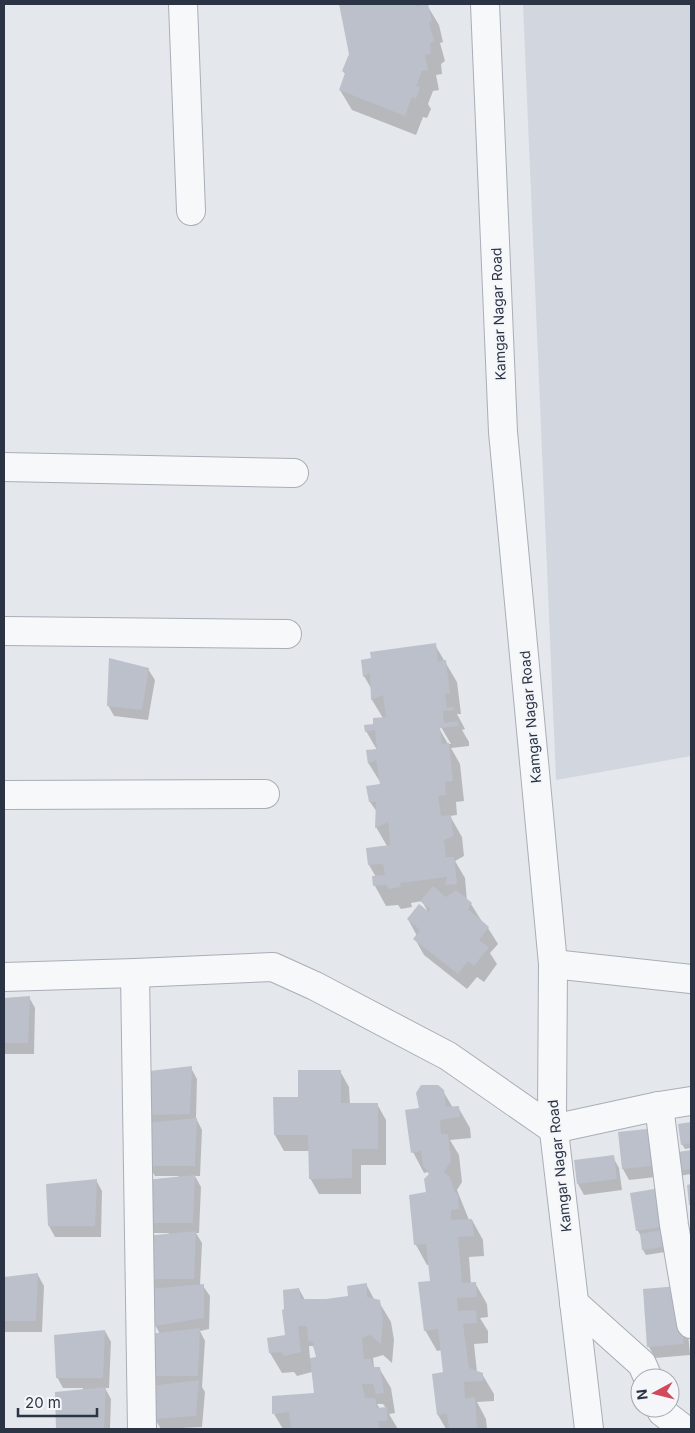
<svg xmlns="http://www.w3.org/2000/svg" width="695" height="1433" font-family="Inter,sans-serif">
<style>
.built{fill:#d2d6de}
.shadow{fill:#0003;fill-rule:evenodd}
.building{fill:#bbc0ca}
.lines{fill:none;stroke-linecap:round;stroke-linejoin:round}
.minor-casing{stroke:#a9aeb7;stroke-width:30}
.minor{stroke:#f7f8fa;stroke-width:28}
.labels{text-anchor:middle;dominant-baseline:central;stroke-width:4;stroke-linejoin:round;paint-order:stroke}
.street-label{font-size:14px;fill:#2b3445;stroke:#f4f6f9}
</style>
<rect width="100%" height="100%" fill="#e4e7ec"/>
<polygon class="built" points="523,4 691,4 691,756 556,780"/>
<g class="shadow">
<polygon points="340,4 421,4 422,6 427,5 439,25 443,42 440,43 445,61 441,64 442,74 436,75 439,90 433,91 428,104 431,109 427,118 423,117 416,135 352,110 340,90 346,75 343,71 350,54"/>
<path d="M 435,645 L 457,682 L 461,714 L 457,714 L 465,729 L 462,730 L 469,742 L 469,746 L 451,748 L 460,764 L 464,801 L 456,802 L 457,815 L 450,816 L 462,837 L 464,856 L 455,861 L 465,878 L 467,901 L 471,904 L 481,920 L 488,928 L 498,944 L 490,953 L 497,964 L 484,982 L 477,977 L 467,989 L 424,955 L 415,939 L 417,936 L 408,919 L 428,912 L 422,901 L 411,903 L 412,907 L 401,909 L 398,905 L 386,906 L 375,886 L 374,877 L 376,877 L 369,865 L 367,849 L 387,846 L 376,827 L 377,812 L 370,802 L 382,785 L 369,764 L 368,751 L 377,750 L 366,731 L 383,718 L 372,700 L 372,690 L 364,676 L 362,661 ZM 438,722 L 451,744 L 448,744 L 436,723 Z"/>
<polygon points="148,669 155,680 148,720 114,716 108,705"/>
<polygon points="29,997 35,1008 34,1054 4,1054 4,1000"/>
<polygon points="191,1068 197,1079 196,1118 202,1130 200,1176 195,1176 201,1187 199,1233 196,1233 202,1243 200,1286 203,1286 210,1296 209,1329 200,1331 205,1341 202,1387 205,1392 202,1427 161,1429 155,1419 157,1386 151,1376 160,1334 155,1325 154,1290 148,1278 169,1233 153,1233 147,1222 179,1176 155,1176 148,1165 143,1114"/>
<polygon points="340,1071 349,1087 350,1104 377,1104 386,1120 386,1165 361,1165 361,1194 319,1194 310,1178 309,1151 284,1151 275,1135"/>
<polygon points="443,1091 453,1108 458,1107 470,1128 471,1138 450,1140 459,1155 462,1182 457,1190 469,1220 472,1220 483,1240 484,1256 469,1257 471,1284 475,1283 487,1304 488,1317 480,1318 488,1331 488,1343 474,1344 477,1372 482,1374 494,1394 494,1401 477,1402 486,1419 487,1429 446,1429 438,1415 445,1373 442,1350 437,1351 425,1330 432,1282 430,1265 427,1265 416,1245 410,1196 427,1194 429,1175 428,1172 424,1173 413,1152 420,1109"/>
<polygon points="691,1123 691,1148 685,1149 682,1144 679,1126"/>
<polygon points="619,1133 665,1176 629,1180 623,1169"/>
<polygon points="691,1151 691,1174 679,1176 673,1154"/>
<polygon points="613,1157 619,1168 622,1190 584,1195 578,1184 575,1161"/>
<polygon points="96,1180 102,1191 101,1237 55,1237 49,1226 47,1185"/>
<polygon points="631,1194 677,1236 678,1250 646,1255 643,1250 642,1238 638,1231"/>
<polygon points="38,1275 44,1286 42,1332 4,1332 4,1278"/>
<path d="M 366,1284 L 375,1301 L 379,1302 L 391,1322 L 394,1340 L 392,1363 L 383,1355 L 373,1358 L 374,1367 L 379,1368 L 391,1388 L 395,1413 L 389,1414 L 398,1429 L 283,1429 L 274,1414 L 315,1394 L 312,1372 L 297,1376 L 294,1372 L 282,1373 L 270,1353 L 286,1336 L 299,1289 L 305,1300 L 326,1300 L 349,1297 ZM 309,1346 L 313,1346 L 317,1358 L 310,1359 ZM 377,1404 L 383,1404 L 386,1408 L 380,1409 Z"/>
<polygon points="685,1298 690,1355 655,1358 649,1347"/>
<polygon points="105,1331 111,1342 109,1388 105,1388 111,1399 110,1429 58,1429 56,1393 83,1390 83,1388 63,1388 57,1377"/>
</g>
<g class="building">
<polygon points="339,4 416,4 416,6 428,4 432,22 429,22 434,41 430,43 431,54 425,55 428,70 422,71 416,86 420,87 416,99 412,97 405,116 339,90 345,73 342,71 349,54"/>
<polygon points="436,643 438,661 446,660 450,694 445,694 447,708 454,707 454,710 443,711 444,723 458,721 459,726 440,728 442,744 449,743 453,781 445,782 446,795 438,796 441,816 451,815 453,836 444,840 446,857 454,857 457,884 445,885 447,877 400,883 401,887 388,889 387,885 373,886 372,876 385,875 383,864 368,865 366,848 390,845 388,822 375,828 376,802 369,802 366,786 380,784 376,760 368,764 366,750 377,749 375,730 365,732 364,725 373,724 373,718 386,717 383,695 371,700 370,673 363,677 361,660 371,658 370,652"/>
<polygon points="109,658 149,668 142,710 107,706"/>
<polygon points="433,886 446,897 456,890 472,903 468,909 489,927 479,940 489,947 474,966 468,961 458,974 413,939 420,930 407,919 419,904 429,912 430,909 420,901"/>
<polygon points="30,996 28,1043 4,1043 4,998"/>
<polygon points="192,1066 190,1114 142,1115 141,1072"/>
<polygon points="298,1070 341,1070 341,1103 378,1103 378,1149 352,1149 352,1178 309,1179 308,1135 274,1135 273,1097 298,1097"/>
<polygon points="421,1085 438,1085 444,1090 446,1107 459,1106 460,1117 440,1120 441,1134 448,1134 451,1161 444,1172 450,1177 454,1191 458,1195 459,1209 451,1210 451,1220 472,1219 474,1236 458,1237 462,1283 476,1282 477,1297 457,1298 458,1311 476,1310 477,1323 463,1324 469,1368 483,1373 483,1381 464,1382 465,1398 475,1397 477,1427 475,1429 449,1429 447,1414 437,1415 432,1374 443,1372 438,1329 424,1331 418,1282 430,1281 426,1244 414,1245 409,1195 426,1192 424,1179 430,1173 423,1166 421,1151 411,1153 405,1110 419,1108 416,1093"/>
<polygon points="197,1118 195,1166 147,1166 145,1123"/>
<polygon points="691,1122 691,1143 681,1145 678,1124"/>
<polygon points="656,1128 660,1165 622,1169 618,1132"/>
<polygon points="691,1150 691,1169 675,1171 672,1153"/>
<polygon points="614,1155 617,1179 577,1184 574,1160"/>
<polygon points="195,1175 193,1223 146,1223 145,1180"/>
<polygon points="97,1179 95,1226 48,1226 46,1184"/>
<polygon points="691,1184 691,1205 689,1205 687,1185"/>
<polygon points="666,1187 672,1225 636,1231 630,1193"/>
<polygon points="674,1228 676,1245 642,1250 640,1234"/>
<polygon points="196,1231 194,1279 147,1279 145,1236"/>
<polygon points="38,1273 36,1321 4,1321 4,1277"/>
<polygon points="367,1283 367,1297 380,1300 383,1319 381,1344 370,1335 362,1338 364,1359 371,1359 373,1367 380,1367 384,1393 376,1394 373,1384 362,1384 365,1398 375,1398 377,1408 387,1407 387,1421 378,1421 380,1429 291,1429 289,1412 272,1414 272,1396 314,1393 310,1358 316,1357 313,1342 308,1341 307,1326 298,1326 301,1352 284,1356 281,1352 269,1353 267,1338 285,1335 282,1310 284,1309 283,1290 299,1288 301,1299 326,1299 348,1296 347,1286"/>
<polygon points="204,1284 204,1318 154,1326 149,1289"/>
<polygon points="679,1286 684,1344 647,1347 643,1289"/>
<polygon points="200,1328 198,1376 150,1376 149,1334"/>
<polygon points="105,1330 103,1378 56,1378 54,1335"/>
<polygon points="199,1380 196,1416 154,1419 150,1386"/>
<polygon points="106,1387 104,1429 56,1429 55,1392"/>
</g>
<g class="lines">
<g class="minor-casing">
<g id="minor">
<polyline points="183,4 191,211"/>
<polyline points="485,4 503,432 553,964 552,1114 589,1429"/>
<polyline points="4,467 294,473"/>
<polyline points="4,631 287,634"/>
<polyline points="4,795 265,794"/>
<polyline points="553,964 691,979"/>
<polyline points="135,973 142,1429"/>
<polyline points="4,977 135,973 273,967 315,986 448,1056 553,1129 659,1106 691,1101"/>
<polyline points="659,1106 674,1225 691,1324"/>
<polyline points="574,1303 642,1364 648,1378"/>
<polyline points="660,1408 662,1412 684,1429"/>
</g>
</g>
<use href="#minor" class="minor"/>
</g>
<g class="labels">
<g class="street-label">
<text transform="translate(498 314) rotate(-92)">Kamgar Nagar Road</text>
<text transform="translate(530 717) rotate(-95)">Kamgar Nagar Road</text>
<text transform="translate(559 1166) rotate(-96)">Kamgar Nagar Road</text>
</g>
</g>
<rect width="695" height="1433" fill="none" stroke="#2b3445" stroke-width="10"/>
<g transform="translate(655 1393) rotate(263)"><circle r="24" fill="#f4f6f9" stroke="#a4a8b1"/>
<path d="M0-4L9 19L0 12L-9 19Z" fill="#d1495b"/>
<text y="-8" font-size="14" font-weight="bold" text-anchor="middle" fill="#2b3445">N</text>
</g>
<path d="M18 1408v8h79v-8" fill="none" stroke="#2b3445" stroke-width="2.5"/>
<text x="25" y="1408" font-size="15" fill="#2b3445" stroke="#f4f6f9" stroke-width="4" paint-order="stroke">20 m</text>
</svg>
